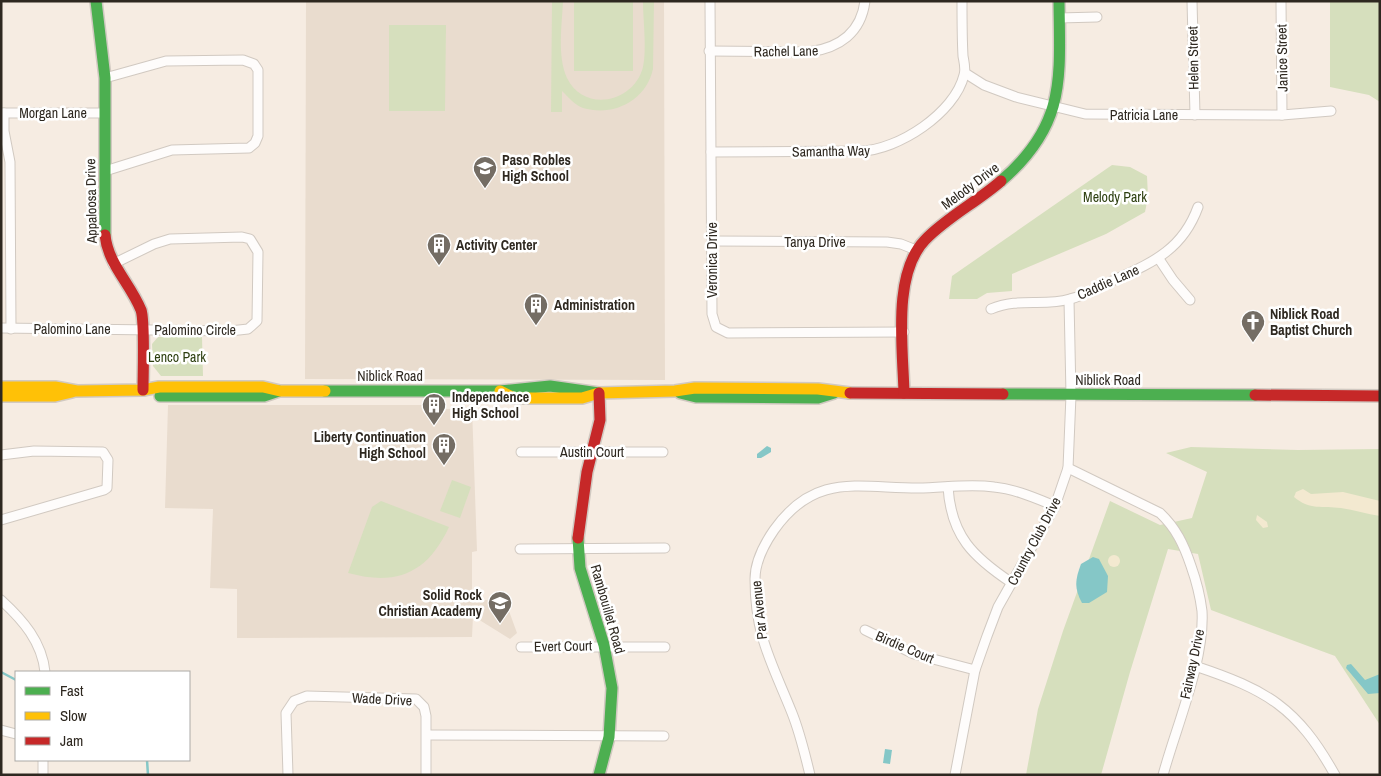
<svg xmlns="http://www.w3.org/2000/svg" width="1381" height="776" font-family="'Archivo Narrow',sans-serif">
<style>
.education{fill:#e9dcce}
.green{fill:#d6dfbd}
.sand{fill:#f3e9d0}
.water{fill:#85c7c7}
.lines{fill:none;stroke-linecap:round;stroke-linejoin:round}
.stream{stroke:#85c7c7;stroke-width:2.5}
.street-casing{stroke:#d1c9c1;stroke-width:11}
.fast-casing{stroke:#d1c9c1;stroke-width:14}
.slow-casing{stroke:#d1c9c1;stroke-width:14}
.jam-casing{stroke:#d1c9c1;stroke-width:14}
.street{stroke:#fefcfb;stroke-width:9}
.fast{stroke:#4caf50;stroke-width:11}
.slow{stroke:#ffc107;stroke-width:11}
.jam{stroke:#c62828;stroke-width:11}
.labels{text-anchor:middle;dominant-baseline:central;stroke-width:5;stroke-linejoin:round;paint-order:stroke}
.street-label{font-size:14px;fill:#2e2820;stroke:#fff}
.poi-label{font-size:14px;font-weight:bold;fill:#2e2820;stroke:#fff;text-anchor:start}
.park-label{font-size:14px;fill:#2d3f10;stroke:#fff}
</style>
<rect width="100%" height="100%" fill="#f6ece2"/>
<g class="education">
<polygon points="306,1 664,1 665,380 305,379"/>
<polygon points="168,405 422,405 435,410 472,407 477,551 472,552 472,600 505,600 517,633 510,639 473,616 472,637 237,638 237,589 210,588 213,509 165,508"/>
</g>
<g class="green">
<path d="M 552,1 L 563,1 C 562,25 557,56 567,78 C 584,113 634,103 643,67 C 647,49 643,20 643,1 L 654,1 L 653,69 C 646,101 613,117 583,108 C 575,105 568,97 562,91 L 562,112 L 551,112 Z"/>
<rect x="574" y="1" width="59" height="70"/>
<polygon points="1330,1 1380,1 1380,102 1369,95 1330,87"/>
<polygon points="389,25 446,25 445,111 389,111"/>
<polygon points="1112,165 1130,167 1147,176 1148,197 1145,212 1106,234 1012,274 1012,291 987,293 977,299 949,299 952,276"/>
<polygon points="158,337 202,337 203,376 161,376 153,366 152,344"/>
<polygon points="1191,447 1298,450 1380,449 1380,725 1335,656 1211,610 1198,554 1168,549 1130,672 1101,775 1026,775 1038,709 1063,631 1110,501 1160,525 1192,518 1207,472 1166,453"/>
<polygon points="452,480 471,487 460,518 440,511"/>
<path d="M 381,501 L 449,527 C 427,574 396,586 348,573 L 372,507 Z"/>
</g>
<g class="sand">
<path d="M 1303,489 L 1311,494 L 1343,492 L 1380,501 L 1380,516 C 1367,514 1354,510 1341,508 C 1323,506 1309,510 1294,497 L 1296,492 Z"/>
<polygon points="1257,515 1267,522 1268,527 1263,528 1256,520"/>
<circle cx="1114" cy="561" r="6"/>
</g>
<g class="water">
<polygon points="767,446 771,448 771,452 761,458 757,458 757,454"/>
<path d="M 1093,557 L 1099,559 L 1108,576 L 1107,592 L 1089,603 L 1082,603 C 1074,588 1075,580 1081,564 Z"/>
<polygon points="1351,664 1365,680 1380,674 1380,693 1368,694 1346,668 1347,665"/>
<polygon points="885,749 892,750 890,764 883,763"/>
</g>
<g class="lines">
<g class="stream">
<polyline points="1,672 16,680"/>
<polyline points="147,760 148,775"/>
</g>
<g class="street-casing">
<g id="street">
<polyline points="710,1 712,314 716,327 728,333 904,332"/>
<polyline points="1192,1 1195,115"/>
<polyline points="1281,1 1282,115"/>
<polyline points="1059,18 1097,17"/>
<path d="M 709,51 L 809,52 C 839,48 861,33 865,1"/>
<polyline points="965,73 984,85 1016,97 1085,114 1282,115 1331,111"/>
<polyline points="105,78 166,61 243,60 254,64 258,70 258,136 255,143 249,148 172,150 105,171"/>
<polyline points="1,113 105,113"/>
<polyline points="4,113 4,131 10,162 11,329"/>
<path d="M 711,152 L 861,151 C 898,150 955,113 964,75 C 966,69 964,62 963,56 C 962,38 962,19 962,1"/>
<polyline points="712,241 887,242 901,244 916,250"/>
<polyline points="1159,259 1173,280 1190,300"/>
<path d="M 991,309 C 1019,297 1044,307 1070,299 C 1084,296 1098,287 1112,281 C 1151,263 1182,251 1198,207"/>
<polyline points="1,328 230,331 248,329 257,321 258,252 250,239 242,237 170,239 154,244 113,264"/>
<polyline points="521,452 663,452"/>
<polyline points="1,455 34,451 103,452 108,460 107,488 104,490 1,520"/>
<path d="M 1068,468 L 1160,513 C 1176,528 1184,545 1191,566 C 1196,580 1200,595 1202,611 C 1205,660 1176,727 1163,775"/>
<path d="M 948,487 C 951,536 973,557 1012,583"/>
<polyline points="520,549 665,548"/>
<path d="M 1,600 C 23,620 42,642 45,672"/>
<polyline points="865,630 914,654 975,670"/>
<polyline points="521,647 665,647"/>
<path d="M 1195,666 C 1267,690 1297,707 1335,775"/>
<polyline points="1,730 16,734"/>
<polyline points="427,735 664,736"/>
<polyline points="43,775 43,760"/>
<polyline points="288,775 286,713 294,701 307,696 416,699 424,707 426,716 426,775"/>
<path d="M 810,775 C 805,754 800,733 792,713 C 772,663 755,636 755,579 C 755,562 765,543 774,530 C 815,472 858,488 918,488 C 943,488 969,483 994,487 C 1015,489 1035,498 1055,506"/>
<polyline points="955,775 975,670 987,636 998,607 1055,506 1068,468 1071,395 1069,300"/>
</g>
</g>
<g class="fast-casing">
<g id="fast">
<polyline points="96,1 105,78 105,235"/>
<path d="M 1001,181 C 1066,125 1060,80 1059,1"/>
<polyline points="325,391 500,391 550,386 599,393"/>
<polyline points="680,393 696,397 818,398 834,393"/>
<polyline points="1003,394 1255,395"/>
<polyline points="160,396 264,396 279,391"/>
<polyline points="578,538 580,568 604,645 612,688 609,737 599,775"/>
</g>
</g>
<g class="slow-casing">
<g id="slow">
<polyline points="1,387 55,387 77,391 143,390 159,387 263,387 280,391 325,391"/>
<polyline points="500,391 514,398 582,398 599,393 675,391 695,388 818,389 850,393"/>
<polyline points="1,396 55,396 72,392"/>
</g>
</g>
<g class="jam-casing">
<g id="jam">
<path d="M 105,235 C 108,264 130,283 141,310 C 145,321 143,374 143,390"/>
<polyline points="850,393 1003,394"/>
<path d="M 904,393 C 903,349 892,274 925,240 C 947,217 977,202 1001,181"/>
<polyline points="1255,395 1380,396"/>
<polyline points="578,538 587,472 600,420 599,393"/>
</g>
</g>
<use href="#street" class="street"/>
<use href="#fast" class="fast"/>
<use href="#slow" class="slow"/>
<use href="#jam" class="jam"/>
</g>
<defs>
<g id="school-pin" transform="scale(1.25)"><path d="M0 17L-7.5 6A9.5 9.5 0 1 1 7.5 6Z" fill="#746d64" stroke="#fff"/><path d="M0-5L7-2L0 1L-7-2ZM-4 1L0 2.5L4 1V4Q0 6-4 4Z" fill="#fff"/></g>
<g id="building-pin" transform="scale(1.25)"><path d="M0 17L-7.5 6A9.5 9.5 0 1 1 7.5 6Z" fill="#746d64" stroke="#fff"/><path d="M-4-6H4V6H1V3H-1V6H-4ZM-2.5-4.3h1.7v1.8h-1.7ZM.8-4.3h1.7v1.8H.8ZM-2.5-1h1.7V.8h-1.7ZM.8-1h1.7V.8H.8Z" fill="#fff"/></g>
<g id="church-pin" transform="scale(1.25)"><path d="M0 17L-7.5 6A9.5 9.5 0 1 1 7.5 6Z" fill="#746d64" stroke="#fff"/><path d="M-1.2-6h2.4v3.5h3.3v2.4h-3.3V6h-2.4V-.1h-3.3v-2.4h3.3Z" fill="#fff"/></g>
</defs>
<g fill-rule="evenodd">
<use href="#school-pin" x="485" y="168"/>
<use href="#building-pin" x="439" y="245"/>
<use href="#building-pin" x="536" y="305"/>
<use href="#church-pin" x="1253" y="322"/>
<use href="#building-pin" x="434" y="405"/>
<use href="#building-pin" x="444" y="445"/>
<use href="#school-pin" x="500" y="603"/>
</g>
<g class="labels">
<g class="street-label">
<text transform="translate(786 51) rotate(-1)">Rachel Lane</text>
<text transform="translate(1193 58) rotate(-91)">Helen Street</text>
<text transform="translate(1282 58) rotate(-91)">Janice Street</text>
<text x="53" y="113">Morgan Lane</text>
<text x="1144" y="115">Patricia Lane</text>
<text transform="translate(831 151) rotate(-1)">Samantha Way</text>
<text transform="translate(970 186) rotate(-37)">Melody Drive</text>
<text transform="translate(91 201) rotate(-91)">Appaloosa Drive</text>
<text x="815" y="242">Tanya Drive</text>
<text transform="translate(712 260) rotate(-90)">Veronica Drive</text>
<text transform="translate(1108 282) rotate(-24)">Caddie Lane</text>
<text x="72" y="329">Palomino Lane</text>
<text x="195" y="330">Palomino Circle</text>
<text x="390" y="376">Niblick Road</text>
<text x="1108" y="380">Niblick Road</text>
<text x="592" y="452">Austin Court</text>
<text transform="translate(1034 541) rotate(-62)">Country Club Drive</text>
<text transform="translate(608 609) rotate(74)">Rambouillet Road</text>
<text transform="translate(759 610) rotate(-96)">Par Avenue</text>
<text transform="translate(563 646) rotate(-1)">Evert Court</text>
<text transform="translate(905 647) rotate(23)">Birdie Court</text>
<text transform="translate(1192 664) rotate(-78)">Fairway Drive</text>
<text transform="translate(382 699) rotate(3)">Wade Drive</text>
</g>
<g class="poi-label">
<text x="502" y="160">Paso Robles<tspan x="502" dy="16">High School</tspan></text>
<text x="456" y="245">Activity Center</text>
<text x="554" y="305">Administration</text>
<text x="1270" y="314">Niblick Road<tspan x="1270" dy="16">Baptist Church</tspan></text>
<text x="452" y="397">Independence<tspan x="452" dy="16">High School</tspan></text>
<text x="426" y="437" text-anchor="end">Liberty Continuation<tspan x="426" dy="16">High School</tspan></text>
<text x="482" y="595" text-anchor="end">Solid Rock<tspan x="482" dy="16">Christian Academy</tspan></text>
</g>
<g class="park-label">
<text x="1115" y="197">Melody Park</text>
<text x="177" y="357">Lenco Park</text>
</g>
</g>
<rect width="1381" height="776" fill="none" stroke="#2e2820" stroke-width="5"/>
<rect x="15" y="671" width="175" height="90" fill="#ffffff" stroke="#aba9a6"/>
<rect x="25" y="687" width="25" height="8" fill="#4caf50" stroke="#aba9a6"/>
<text x="60" y="696" font-size="15" fill="#2e2820">Fast</text>
<rect x="25" y="712" width="25" height="8" fill="#ffc107" stroke="#aba9a6"/>
<text x="60" y="721" font-size="15" fill="#2e2820">Slow</text>
<rect x="25" y="737" width="25" height="8" fill="#c62828" stroke="#aba9a6"/>
<text x="60" y="746" font-size="15" fill="#2e2820">Jam</text>
</svg>
